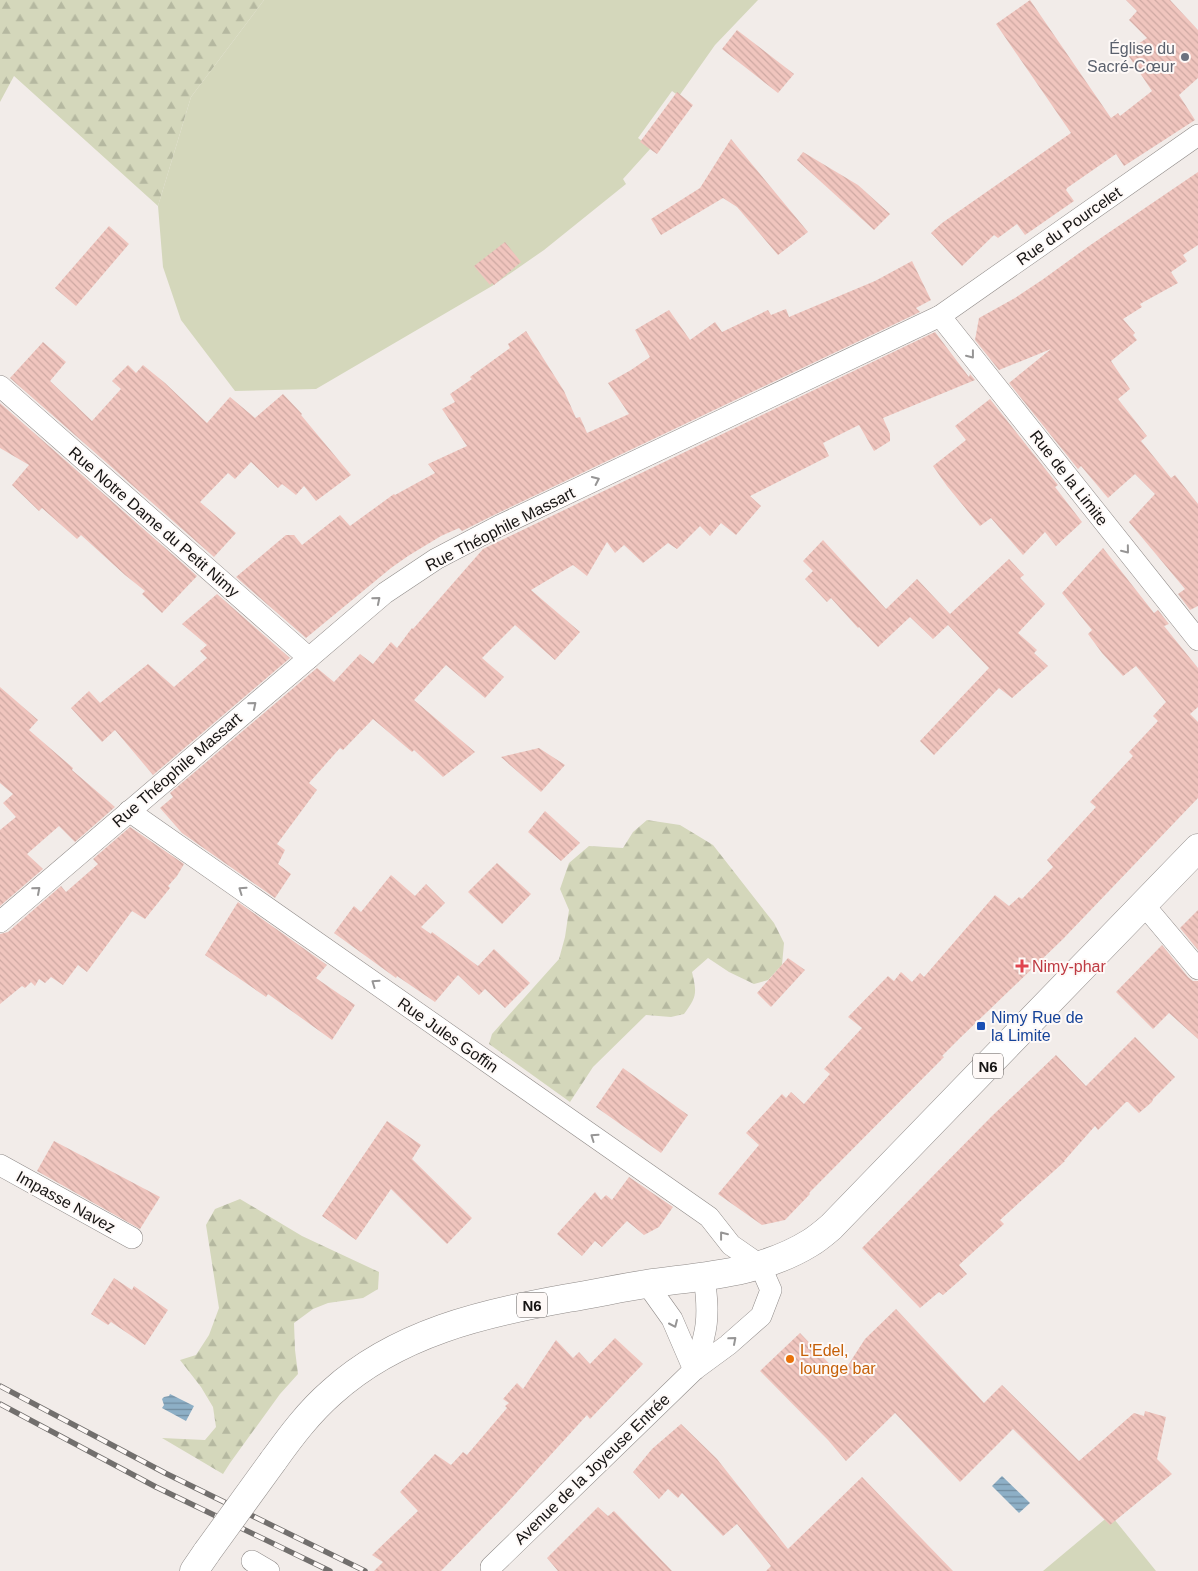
<svg xmlns="http://www.w3.org/2000/svg" width="1198" height="1571" font-family="Arial,sans-serif">
<style>
.grass{fill:#d4d7bb}
.forest{fill:url(#forest-firs)}
.water{fill:url(#water-rules)}
.building{fill:url(#building-back-hatch)}
.lines{fill:none;stroke-linecap:round;stroke-linejoin:round}
.street-casing{stroke:#908b89;stroke-width:22}
.primary-casing{stroke:#908b89;stroke-width:29}
.street{stroke:#fff;stroke-width:21}
.primary{stroke:#fff;stroke-width:28}
.rail-casing{stroke:#726f6d;stroke-width:5.5}
.rail{stroke:#fef9f7;stroke-width:4;stroke-dasharray:11;stroke-linecap:butt}
.primary-bridge-casing{stroke:#908b89;stroke-width:29;stroke-linecap:butt}
.primary-bridge{stroke:#fff;stroke-width:28}
.oneway{stroke:#969595}
.worship-dot{fill:#6b7280;stroke:#fef9f7;stroke-width:2}
.health-dot{fill:#e0444e;stroke:#fef9f7;stroke-width:2}
.transit-dot{fill:#1a4fb4;stroke:#fef9f7;stroke-width:2}
.food-dot{fill:#e8710a;stroke:#fef9f7;stroke-width:2}
.labels{text-anchor:middle;dominant-baseline:central;stroke-width:4;stroke-linejoin:round;paint-order:stroke}
.shield{fill:#fef9f7;stroke:#5c5957;stroke-width:1}
.shield-label{font-size:15px;font-weight:bold;fill:#161413}
.worship-label{font-size:16px;fill:#5b616d;stroke:#fef9f7;text-anchor:end}
.street-label{font-size:16px;fill:#161413;stroke:#fef9f7}
.health-label{font-size:16px;fill:#be3a42;stroke:#fef9f7;text-anchor:start}
.transit-label{font-size:16px;fill:#164399;stroke:#fef9f7;text-anchor:start}
.food-label{font-size:16px;fill:#c56008;stroke:#fef9f7;text-anchor:start}
</style>
<defs>
<pattern id="forest-firs" width="22" height="20" patternUnits="userSpaceOnUse" patternTransform="scale(1.25)"><rect width="22" height="20" fill="#d4d7bb"/><path d="M5 1l3.5 6h-7zM16 11l3.5 6h-7z" fill="#b5b8a0"/></pattern>
<pattern id="water-rules" width="6" height="5" patternUnits="userSpaceOnUse" patternTransform="scale(1.25)"><rect width="6" height="5" fill="#8dafc6"/><path d="M0 2.5h6" fill="none" stroke="#728da0"/></pattern>
<pattern id="building-back-hatch" width="6" height="6" patternUnits="userSpaceOnUse" patternTransform="scale(1.25)"><rect width="6" height="6" fill="#f0c5be"/><path d="M-1 5l2 2M0 0l6 6M5-1l2 2" fill="none" stroke="#cda8a2"/></pattern>
</defs>
<rect width="100%" height="100%" fill="#f2ece9"/>
<g class="grass">
<polygon points="264,0 758,0 715,45 679,96 672,91 638,138 651,148 623,179 626,184 544,250 492,286 316,389 235,391 181,320 163,267 158,206 191,97"/>
<polygon points="1110,1514 1156,1571 1043,1571 1104,1520"/>
</g>
<g class="forest">
<polygon points="0,0 264,0 191,97 158,206 14,76 0,102"/>
<path d="M 647,820 L 680,825 L 713,845 L 774,923 L 784,943 L 782,965 L 768,980 L 754,984 L 729,972 L 708,958 L 692,972 C 697,993 697,997 684,1014 L 671,1017 L 646,1015 L 593,1067 L 570,1102 L 489,1044 L 492,1034 L 559,959 L 565,937 L 569,910 L 560,889 L 569,863 L 589,846 L 623,848 L 633,832 Z"/>
<polygon points="240,1199 302,1236 379,1272 378,1289 363,1298 328,1303 313,1309 294,1323 295,1350 298,1374 280,1394 230,1463 223,1474 162,1438 205,1440 216,1427 213,1407 201,1387 180,1360 196,1355 209,1335 219,1308 206,1225 215,1209"/>
</g>
<g class="water">
<polygon points="170,1394 194,1406 186,1421 162,1408 164,1405 162,1399 164,1397 169,1396"/>
<polygon points="1002,1476 1030,1503 1019,1513 992,1486"/>
</g>
<g class="building">
<polygon points="1030,0 1111,118 1118,113 1120,116 1152,91 1126,52 1147,38 1129,20 1137,11 1126,0 1170,0 1198,30 1198,78 1179,95 1195,120 1124,166 1116,154 1067,188 1066,190 1074,201 1025,235 1017,224 998,238 994,235 962,266 931,233 942,223 1071,133 996,24"/>
<polygon points="737,30 794,74 778,93 722,49"/>
<polygon points="677,92 693,105 657,154 640,142"/>
<polygon points="731,139 808,232 778,255 737,207 723,198 661,235 651,219 700,188"/>
<polygon points="803,152 858,185 890,214 874,230 797,160"/>
<polygon points="1198,172 1198,245 1183,255 1187,261 1171,272 1178,283 1140,304 1142,307 1123,319 1135,333 1133,335 1137,340 1111,361 1130,389 1118,399 1147,436 1141,441 1171,478 1175,475 1198,504 1198,606 1190,610 1178,594 1185,589 1129,522 1155,494 1135,474 1108,498 1081,466 1078,469 1009,383 1051,349 999,370 975,340 979,318 1015,298 1042,280 1089,246"/>
<polygon points="109,226 129,244 76,306 55,288"/>
<polygon points="505,242 521,262 494,285 492,283 490,285 474,266"/>
<polygon points="912,261 931,300 916,308 920,312 494,515 462,531 459,528 441,536 408,556 391,568 306,638 236,577 286,535 294,535 302,545 340,515 350,526 394,494 395,495 435,473 428,464 467,446 442,409 455,402 450,394 472,379 470,377 510,348 508,344 526,331 564,391 576,418 580,417 587,433 629,414 608,383 631,370 650,357 635,330 669,310 690,340 715,322 722,332 768,310 771,315 786,309 789,317 875,281"/>
<polygon points="935,332 969,377 970,374 975,380 883,418 890,434 890,441 874,451 859,425 823,443 829,456 750,496 761,506 736,535 721,523 710,536 700,526 677,549 668,543 643,563 624,545 615,553 607,542 587,576 573,565 531,590 580,632 555,660 515,625 482,658 504,677 485,698 446,665 414,700 475,752 443,777 414,750 412,752 373,719 343,750 340,748 309,783 317,790 277,844 285,850 278,864 291,874 275,898 182,833 160,808 173,797 170,793 317,668 334,682 360,654 373,664 391,642 397,648 412,628 413,629 483,549"/>
<polygon points="43,342 66,362 50,381 92,421 121,389 112,381 128,365 136,373 143,365 165,383 207,423 230,397 255,418 283,394 302,414 301,415 351,475 316,501 304,486 296,495 282,484 278,488 251,462 235,479 228,473 200,502 236,533 214,557 10,378"/>
<polygon points="990,399 1058,485 1055,487 1082,522 1056,546 1045,532 1023,555 991,518 980,526 947,486 933,466 966,440 955,426"/>
<polygon points="0,403 197,576 162,613 142,594 145,591 125,575 81,535 77,539 42,508 39,511 12,485 29,465 0,448"/>
<polygon points="823,540 886,609 917,579 950,614 1009,559 1024,575 1020,578 1045,604 1018,633 1037,650 1034,653 1048,666 1012,698 999,688 934,755 920,741 989,668 948,625 933,639 910,617 878,647 859,627 858,628 831,598 827,602 805,579 813,571 803,561"/>
<polygon points="1103,548 1154,613 1158,610 1169,624 1164,626 1198,668 1198,707 1190,714 1198,722 1198,798 1063,939 960,1038 942,1056 944,1057 809,1193 810,1194 785,1220 762,1225 718,1194 759,1145 746,1133 782,1094 786,1098 791,1092 804,1104 830,1074 824,1069 862,1028 848,1017 888,976 894,981 901,972 912,982 920,973 924,977 995,895 1009,906 1019,897 1022,899 1053,867 1047,860 1096,807 1090,802 1133,756 1129,752 1158,721 1153,716 1166,702 1136,666 1123,676 1102,653 1088,634 1092,630 1062,593"/>
<polygon points="217,594 290,658 153,775 115,730 102,742 71,708 89,691 100,703 148,664 174,687 207,658 200,651 207,645 182,624"/>
<polygon points="0,687 38,720 29,730 73,768 72,770 115,807 75,842 59,826 27,854 43,869 0,906 0,830 16,817 3,803 13,794 0,783"/>
<polygon points="539,748 565,765 541,792 501,757"/>
<polygon points="545,811 580,843 561,861 528,832"/>
<polygon points="130,827 184,864 177,876 168,886 170,888 145,919 132,911 87,972 78,965 63,985 51,977 45,983 39,979 35,986 31,982 25,988 22,986 0,1004 0,934 8,932 61,886 66,892 98,864 93,859"/>
<polygon points="497,863 531,894 502,924 468,892"/>
<polygon points="391,875 415,896 426,884 445,903 421,927 431,934 432,932 478,966 494,949 530,983 505,1008 485,989 479,995 458,975 435,1002 397,976 396,978 334,933 354,906 361,912"/>
<polygon points="238,902 327,965 316,978 355,1005 332,1040 268,994 266,997 205,955"/>
<polygon points="1198,910 1198,950 1180,928"/>
<polygon points="1162,945 1188,977 1193,981 1198,981 1198,1039 1169,1013 1153,1029 1116,992"/>
<polygon points="788,958 805,970 771,1007 757,993"/>
<polygon points="1135,1037 1175,1077 1153,1099 1152,1102 1139,1113 1128,1102 1126,1102 1098,1130 1095,1126 1064,1161 1065,1161 1000,1220 1004,1224 959,1265 967,1274 943,1295 939,1292 920,1308 862,1248 992,1116 1056,1055 1086,1086"/>
<polygon points="623,1068 688,1115 661,1153 596,1107"/>
<polygon points="387,1121 421,1145 412,1159 472,1218 447,1244 391,1189 356,1240 322,1216"/>
<polygon points="54,1141 160,1197 140,1229 37,1171"/>
<polygon points="629,1177 673,1207 659,1227 644,1235 627,1221 602,1247 595,1241 582,1256 557,1234 595,1192 601,1200 606,1195 612,1200"/>
<polygon points="114,1278 132,1290 134,1286 168,1310 145,1345 111,1322 108,1325 91,1314"/>
<polygon points="896,1309 984,1403 1002,1385 1079,1461 1134,1413 1144,1416 1145,1411 1166,1417 1157,1459 1172,1474 1110,1525 1013,1429 960,1482 895,1413 846,1461 828,1440 760,1371 800,1333 841,1376 865,1339"/>
<polygon points="615,1338 643,1364 590,1419 587,1415 506,1504 441,1571 374,1571 383,1562 372,1555 418,1511 400,1492 435,1454 451,1465 463,1452 467,1455 507,1408 505,1406 509,1403 503,1399 517,1383 523,1389 556,1340 573,1358 579,1352 590,1364"/>
<polygon points="681,1424 717,1459 788,1549 862,1477 953,1571 766,1571 771,1566 737,1524 723,1536 682,1493 678,1498 668,1489 659,1499 633,1472 652,1449"/>
<polygon points="598,1507 608,1516 614,1511 672,1571 558,1571 547,1558"/>
</g>
<g class="lines">
<g class="street-casing">
<g id="street">
<polyline points="940,316 1198,640"/>
<polyline points="0,386 309,658"/>
<polyline points="129,811 709,1217 731,1245 760,1265 771,1290 761,1316 728,1345 694,1370 491,1567"/>
<polyline points="1144,905 1198,969"/>
<polyline points="0,922 385,593 436,559 499,526 940,316 1198,135"/>
<polyline points="0,1165 132,1238"/>
<polyline points="647,1284 672,1319 694,1370"/>
<path d="M 694,1370 C 697,1359 702,1347 704,1336 C 709,1317 707,1297 704,1277"/>
<polyline points="252,1561 269,1571"/>
</g>
</g>
<g class="primary-casing">
<g id="primary">
<path d="M 273,1461 C 291,1436 309,1412 332,1392 C 397,1333 484,1313 568,1298 C 594,1294 620,1288 646,1284 C 702,1276 760,1274 810,1243 C 817,1239 824,1233 831,1227 L 1198,848"/>
<polyline points="194,1571 207,1552"/>
</g>
</g>
<use href="#street" class="street"/>
<use href="#primary" class="primary"/>
<g class="rail-casing">
<g id="rail">
<polyline points="0,1386 165,1473 365,1571"/>
<polyline points="0,1404 156,1487 330,1571"/>
</g>
</g>
<use href="#rail" class="rail"/>
<g class="primary-bridge-casing">
<polyline id="primary-bridge" points="207,1552 273,1461"/>
</g>
<use href="#primary-bridge" class="primary-bridge"/>
</g>
<defs><path id="oneway-chevron" d="M-2-3.5L2.5 0L-2 3.5" fill="none" stroke-width="1.6" stroke-linecap="round" stroke-linejoin="round" transform="scale(1.25)"/></defs>
<g class="oneway">
<use href="#oneway-chevron" transform="translate(971 355) rotate(52)"/>
<use href="#oneway-chevron" transform="translate(596 480) rotate(-25)"/>
<use href="#oneway-chevron" transform="translate(1126 550) rotate(51)"/>
<use href="#oneway-chevron" transform="translate(377 600) rotate(-40)"/>
<use href="#oneway-chevron" transform="translate(253 705) rotate(-40)"/>
<use href="#oneway-chevron" transform="translate(37 890) rotate(-41)"/>
<use href="#oneway-chevron" transform="translate(242 890) rotate(-145)"/>
<use href="#oneway-chevron" transform="translate(375 983) rotate(-145)"/>
<use href="#oneway-chevron" transform="translate(594 1137) rotate(-145)"/>
<use href="#oneway-chevron" transform="translate(723 1235) rotate(-128)"/>
<use href="#oneway-chevron" transform="translate(674 1324) rotate(66)"/>
<use href="#oneway-chevron" transform="translate(733 1340) rotate(-41)"/>
</g>
<circle class="worship-dot" cx="1185" cy="57" r="5"/>
<path class="health-dot" d="M1019.5 958.5h5v5h5v5h-5v5h-5v-5h-5v-5h5z"/>
<rect class="transit-dot" x="976" y="1021" width="10" height="10" rx="2.5"/>
<circle class="food-dot" cx="790" cy="1359" r="5"/>
<g class="labels">
<g class="shield">
<rect x="973" y="1053.5" width="30" height="25" rx="4"/>
<rect x="517" y="1292.5" width="30" height="25" rx="4"/>
</g>
<g class="shield-label">
<text x="988" y="1066">N6</text>
<text x="532" y="1305">N6</text>
</g>
<g class="worship-label">
<text x="1175" y="48">Église du<tspan x="1175" dy="18">Sacré-Cœur</tspan></text>
</g>
<g class="street-label">
<text transform="translate(1069 226) rotate(-35)">Rue du Pourcelet</text>
<text transform="translate(1069 478) rotate(52)">Rue de la Limite</text>
<text transform="translate(154 522) rotate(41)">Rue Notre Dame du Petit Nimy</text>
<text transform="translate(500 529) rotate(-27)">Rue Théophile Massart</text>
<text transform="translate(177 770) rotate(-41)">Rue Théophile Massart</text>
<text transform="translate(448 1035) rotate(35)">Rue Jules Goffin</text>
<text transform="translate(66 1202) rotate(29)">Impasse Navez</text>
<text transform="translate(592 1469) rotate(-44)">Avenue de la Joyeuse Entrée</text>
</g>
<g class="health-label">
<text x="1032" y="966">Nimy-phar</text>
</g>
<g class="transit-label">
<text x="991" y="1017">Nimy Rue de<tspan x="991" dy="18">la Limite</tspan></text>
</g>
<g class="food-label">
<text x="800" y="1350">L'Edel,<tspan x="800" dy="18">lounge bar</tspan></text>
</g>
</g>
</svg>
